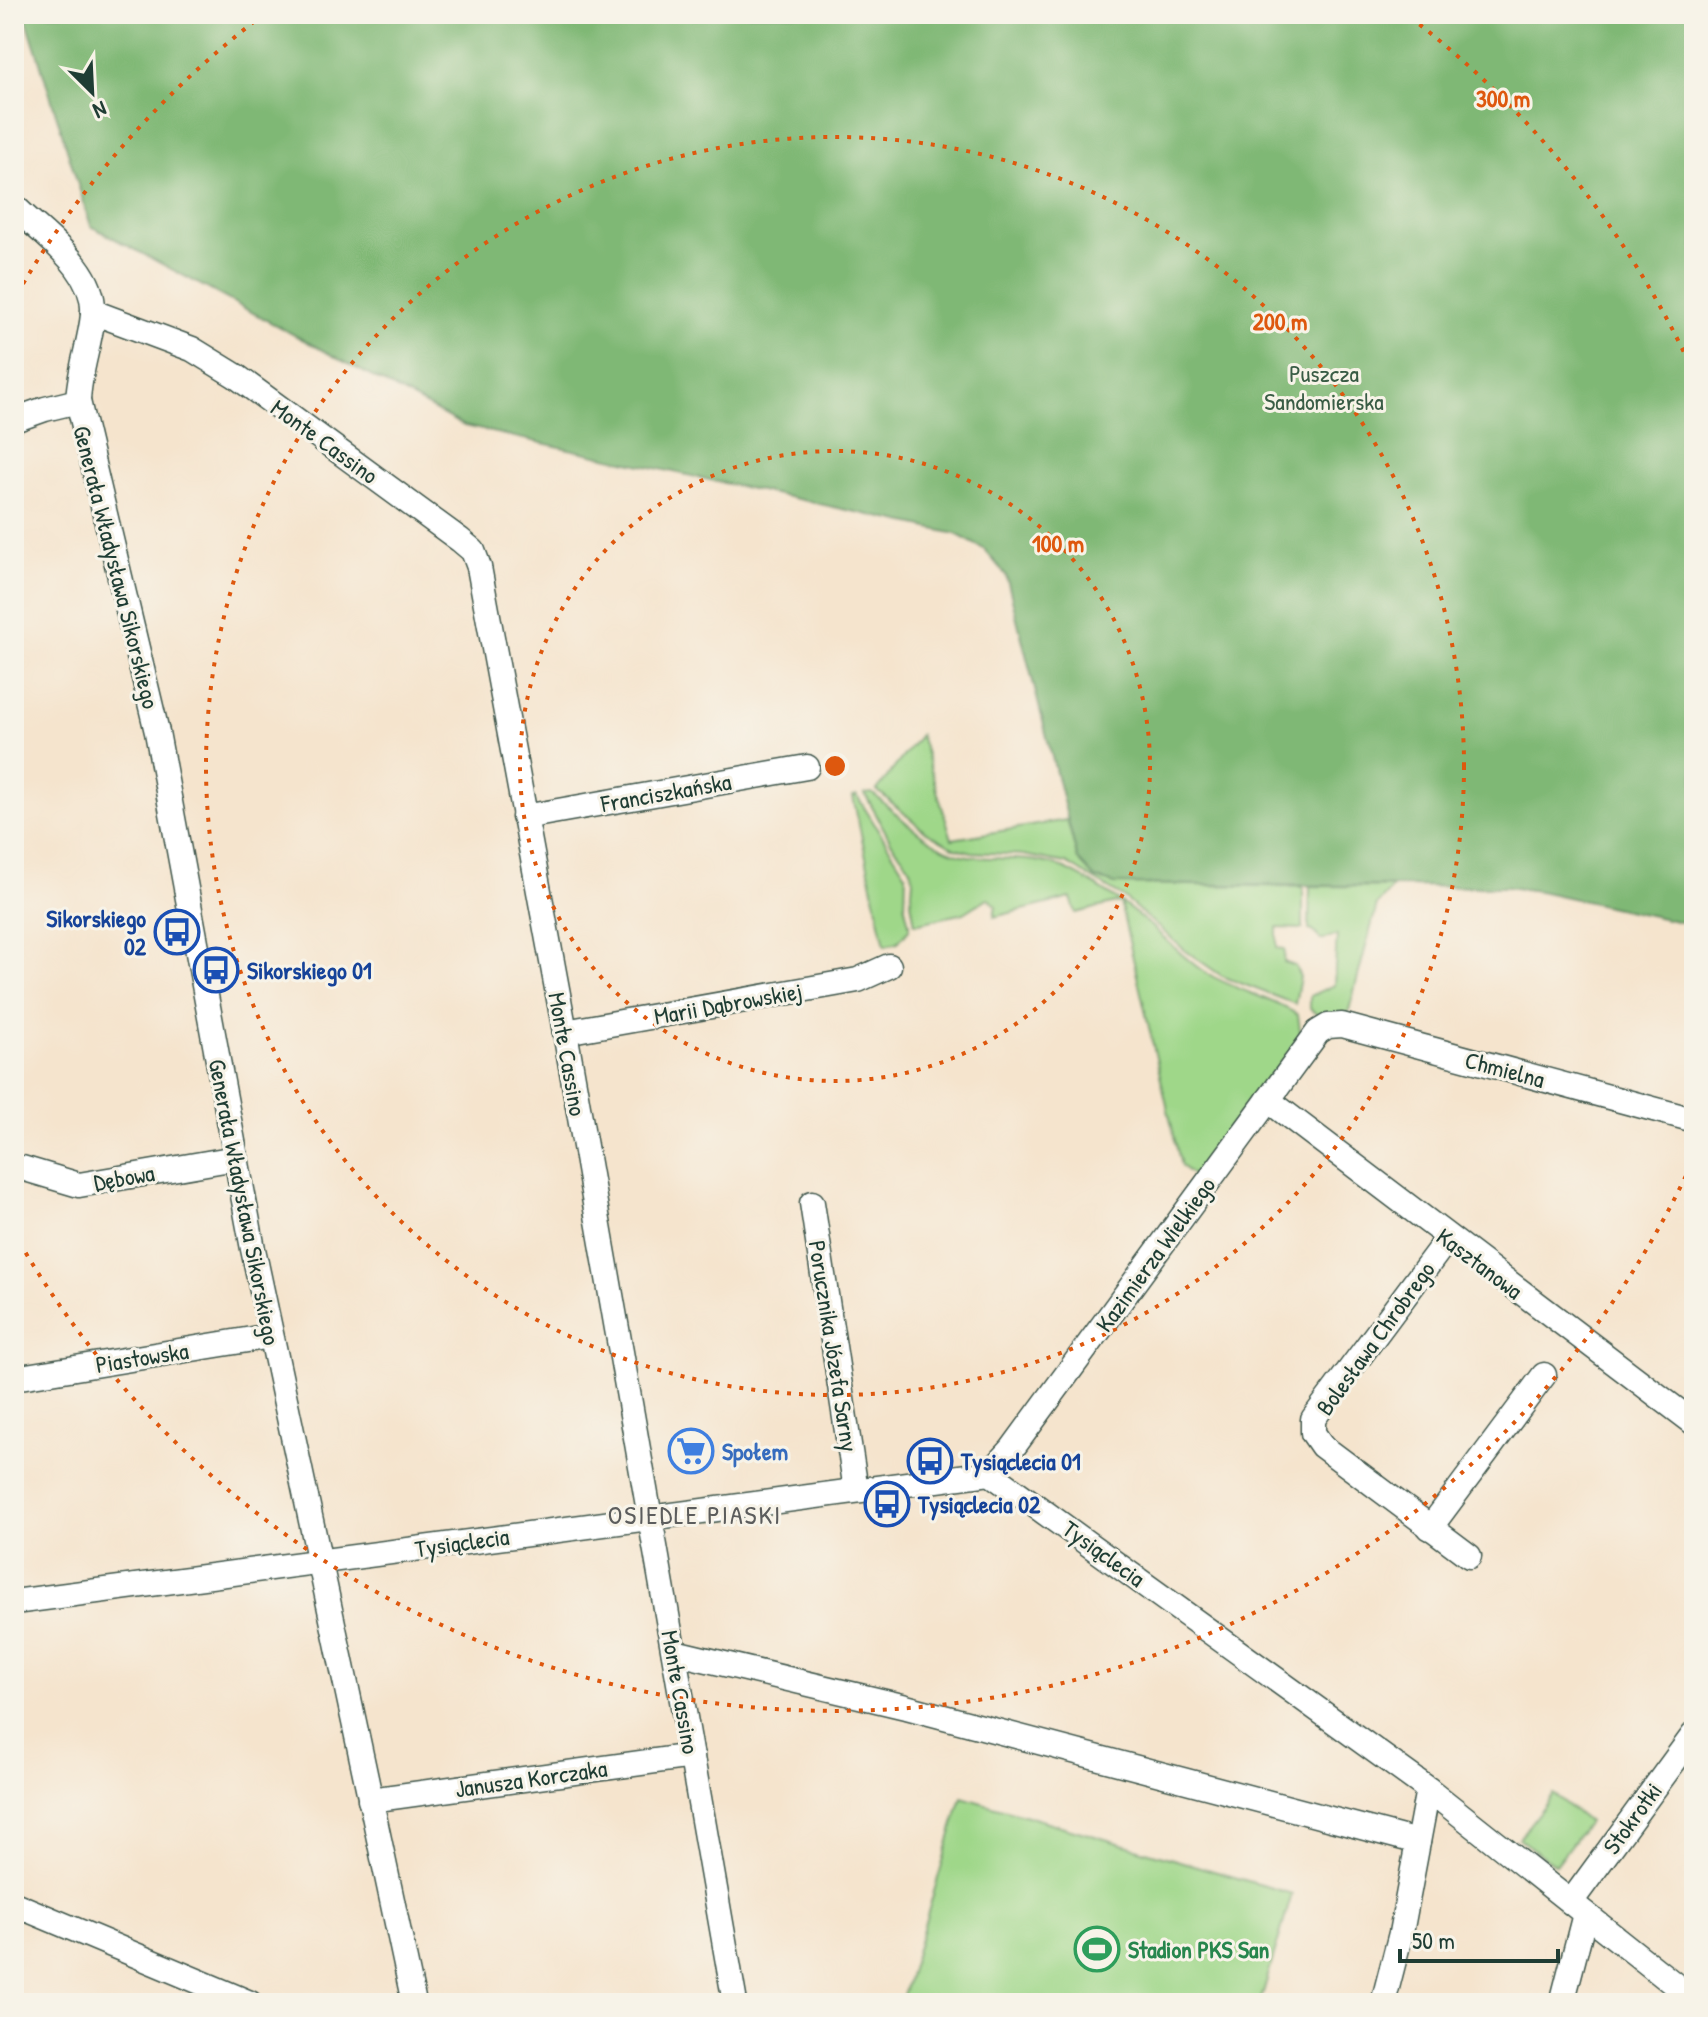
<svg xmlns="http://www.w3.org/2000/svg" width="1708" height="2017" font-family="'Patrick Hand',sans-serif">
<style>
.green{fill:#9fd789;stroke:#5f8a5e;stroke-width:2}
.forest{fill:#7fb875;stroke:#4f7a54;stroke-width:2}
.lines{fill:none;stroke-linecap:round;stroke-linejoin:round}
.minor-casing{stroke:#3f564b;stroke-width:27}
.minor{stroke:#fff;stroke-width:24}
.ring{fill:none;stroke:#de580e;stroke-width:4;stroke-dasharray:4 8}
.labels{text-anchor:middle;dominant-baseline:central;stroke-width:6;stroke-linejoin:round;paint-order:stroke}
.park-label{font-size:24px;fill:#395c45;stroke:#f7f3e8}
.street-label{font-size:24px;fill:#1f3d34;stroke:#f7f3e8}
.transit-label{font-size:24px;font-weight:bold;fill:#164399;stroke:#f7f3e8;text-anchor:start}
.shop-label{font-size:24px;font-weight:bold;fill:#366cbe;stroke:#f7f3e8;text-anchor:start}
.leisure-label{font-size:24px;font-weight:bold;fill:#27864d;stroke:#f7f3e8;text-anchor:start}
.neighbourhood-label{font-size:26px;letter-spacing:2px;fill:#5c5d5d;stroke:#f7f3e8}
.centre{fill:#de580e;stroke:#f7f3e8;stroke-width:4}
.ring-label{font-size:24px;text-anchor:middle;font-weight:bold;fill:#de580e;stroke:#f7f3e8;stroke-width:6;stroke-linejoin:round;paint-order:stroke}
</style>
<rect width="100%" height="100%" fill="#f7f3e8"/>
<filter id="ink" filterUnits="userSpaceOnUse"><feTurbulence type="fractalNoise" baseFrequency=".0125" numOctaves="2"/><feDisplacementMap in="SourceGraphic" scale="16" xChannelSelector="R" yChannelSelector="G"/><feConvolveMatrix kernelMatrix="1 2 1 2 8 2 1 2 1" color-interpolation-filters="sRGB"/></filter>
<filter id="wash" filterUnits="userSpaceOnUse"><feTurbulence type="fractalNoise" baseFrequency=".006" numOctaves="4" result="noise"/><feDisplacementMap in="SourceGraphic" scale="32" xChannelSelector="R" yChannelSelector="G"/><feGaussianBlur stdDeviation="1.8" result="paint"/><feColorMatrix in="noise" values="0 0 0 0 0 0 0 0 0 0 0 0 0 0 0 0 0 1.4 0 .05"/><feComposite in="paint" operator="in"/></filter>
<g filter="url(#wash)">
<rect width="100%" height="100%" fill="#f5e4cd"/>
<g class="green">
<polygon points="920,735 952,839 1067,820 1078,860 1114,884 1303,887 1303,929 1277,928 1277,948 1285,949 1284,962 1295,966 1300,977 1295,1004 1222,976 1186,951 1123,897 1066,863 1023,855 972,852 955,848 925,831 877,790"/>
<path d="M 872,793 C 901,816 930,850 968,856 C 1000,861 1035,855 1065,869 C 1097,884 1126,905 1152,927 C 1169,942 1185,959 1203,971 C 1233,990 1268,996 1298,1015 L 1301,1037 L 1199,1180 L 1181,1166 L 1120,902 L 1076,913 L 1071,898 L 994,917 L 996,905 L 988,898 L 964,913 L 915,924 L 911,902 L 913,879 L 910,867 L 891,842 L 865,794 Z"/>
<polygon points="857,796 906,874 905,907 910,928 898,942 885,945 853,797"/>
<polygon points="1310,886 1393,887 1377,905 1349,1010 1345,1016 1319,1016 1310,1009 1310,996 1334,985 1337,935 1321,940 1313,931 1309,930"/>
<polygon points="1553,1794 1588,1822 1555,1865 1519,1838"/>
<polygon points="962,1797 1292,1894 1260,2003 901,2003"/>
</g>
<polygon class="forest" points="25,14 1694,14 1694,925 1539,891 1505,887 1115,884 1095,878 1078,860 1006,575 984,549 956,534 464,426 91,226"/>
</g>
<g filter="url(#ink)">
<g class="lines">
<g class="minor-casing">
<g id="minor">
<path d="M 14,206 C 42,235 97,268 93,315 C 90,344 79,371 78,401 L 157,732 L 253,1249 L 414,2003"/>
<polyline points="93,312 192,349 236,376 460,540 473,551 479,567 565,1032 735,2003"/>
<polyline points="14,420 45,409 78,401"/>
<polyline points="524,817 807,767"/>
<polyline points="565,1032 858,980 889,966"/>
<polyline points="1268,1100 1694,1423"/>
<polyline points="14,1169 22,1168 79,1185 236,1158"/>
<polyline points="812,1203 856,1490"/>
<polyline points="1448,1238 1313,1419 1313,1433 1322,1446 1469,1556"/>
<polyline points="14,1378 271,1336"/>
<polyline points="990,1473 1012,1449 1318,1032 1328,1026 1342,1025 1694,1120"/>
<polyline points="1430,1528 1544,1375"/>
<polyline points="14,1602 990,1473 1428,1789 1694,2000"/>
<polyline points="674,1652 906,1707 1418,1842"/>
<polyline points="370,1800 692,1756"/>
<polyline points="1571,1902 1694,1734"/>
<polyline points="14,1904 250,2003"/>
<polyline points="1383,2003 1401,1933 1428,1789"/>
<polyline points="1562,2003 1585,1914"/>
</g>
</g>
<use href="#minor" class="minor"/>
</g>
</g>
<g class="ring">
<circle cx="835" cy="766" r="315"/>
<circle cx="835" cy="766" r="629"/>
<path d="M1691 1165A944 944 0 0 1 17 1238M17 294A944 944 0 0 1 260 17M1410 17A944 944 0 0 1 1691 367"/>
</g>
<defs>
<g id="bus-ring" transform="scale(2.3)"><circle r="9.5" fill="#f7f3e8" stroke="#1a4fb4" stroke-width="1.5"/><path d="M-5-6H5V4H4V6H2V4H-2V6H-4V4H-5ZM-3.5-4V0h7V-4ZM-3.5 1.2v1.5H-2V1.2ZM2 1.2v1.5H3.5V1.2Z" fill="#1a4fb4"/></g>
<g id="supermarket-ring" transform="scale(2.3)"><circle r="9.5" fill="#f7f3e8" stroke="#3f7fe0" stroke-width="1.5"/><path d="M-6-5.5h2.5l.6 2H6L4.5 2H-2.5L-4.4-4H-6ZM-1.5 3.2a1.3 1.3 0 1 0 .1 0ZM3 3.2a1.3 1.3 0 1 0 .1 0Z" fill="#3f7fe0"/></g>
<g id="stadium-ring" transform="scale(2.3)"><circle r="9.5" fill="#f7f3e8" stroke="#2e9e5b" stroke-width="1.5"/><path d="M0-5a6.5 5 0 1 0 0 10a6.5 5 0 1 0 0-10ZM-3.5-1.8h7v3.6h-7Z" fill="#2e9e5b"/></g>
</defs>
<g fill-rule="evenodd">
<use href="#bus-ring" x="177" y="932"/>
<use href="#bus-ring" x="216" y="970"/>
<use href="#supermarket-ring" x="691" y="1451"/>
<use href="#bus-ring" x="930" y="1461"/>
<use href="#bus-ring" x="887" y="1504"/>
<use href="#stadium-ring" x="1097" y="1949"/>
</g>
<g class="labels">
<g class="park-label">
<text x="1324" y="373">Puszcza<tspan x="1324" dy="28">Sandomierska</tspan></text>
</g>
<g class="street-label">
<text transform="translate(325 441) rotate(36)">Monte Cassino</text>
<text transform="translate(117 567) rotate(76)">Generała Władysława Sikorskiego</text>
<text transform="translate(666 792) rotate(-10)">Franciszkańska</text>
<text transform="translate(728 1003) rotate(-10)">Marii Dąbrowskiej</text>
<text transform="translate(568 1054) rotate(80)">Monte Cassino</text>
<text transform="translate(1505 1069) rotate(15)">Chmielna</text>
<text transform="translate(124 1177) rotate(-10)">Dębowa</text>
<text transform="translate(245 1202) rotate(79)">Generała Władysława Sikorskiego</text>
<text transform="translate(1155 1254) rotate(-54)">Kazimierza Wielkiego</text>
<text transform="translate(1480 1263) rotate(37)">Kasztanowa</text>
<text transform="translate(1375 1338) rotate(-54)">Bolesława Chrobrego</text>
<text transform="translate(834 1346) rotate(81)">Porucznika Józefa Sarny</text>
<text transform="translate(142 1357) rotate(-9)">Piastowska</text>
<text transform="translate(462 1542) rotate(-8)">Tysiąclecia</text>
<text transform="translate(1104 1553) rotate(36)">Tysiąclecia</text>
<text transform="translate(681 1692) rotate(80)">Monte Cassino</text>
<text transform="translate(531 1778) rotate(-8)">Janusza Korczaka</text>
<text transform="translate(1632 1818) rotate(-54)">Stokrotki</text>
</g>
<g class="transit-label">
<text x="146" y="918" text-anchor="end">Sikorskiego<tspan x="146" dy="28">02</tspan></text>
<text x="247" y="970">Sikorskiego 01</text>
<text x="961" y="1461">Tysiąclecia 01</text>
<text x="918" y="1504">Tysiąclecia 02</text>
</g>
<g class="shop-label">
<text x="722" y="1451">Społem</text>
</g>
<g class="leisure-label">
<text x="1128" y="1949">Stadion PKS San</text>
</g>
<g class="neighbourhood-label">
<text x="695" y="1514">OSIEDLE PIASKI</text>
</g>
</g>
<circle cx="835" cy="766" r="12" class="centre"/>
<g class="ring-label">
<text x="1503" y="107">300 m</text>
<text x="1280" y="330">200 m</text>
<text x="1058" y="552">100 m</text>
</g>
<rect width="1708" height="2017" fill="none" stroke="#f7f3e8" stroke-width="48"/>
<g transform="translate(92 92) rotate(156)" stroke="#f7f3e8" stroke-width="6" paint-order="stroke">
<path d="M0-6L14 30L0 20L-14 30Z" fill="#1f3d34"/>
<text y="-12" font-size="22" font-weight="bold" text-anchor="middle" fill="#1f3d34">N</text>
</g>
<path d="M1400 1949v12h158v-12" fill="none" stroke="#1f3d34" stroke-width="4"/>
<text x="1412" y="1949" font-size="24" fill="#1f3d34" stroke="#f7f3e8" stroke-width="6" paint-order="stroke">50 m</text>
</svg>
